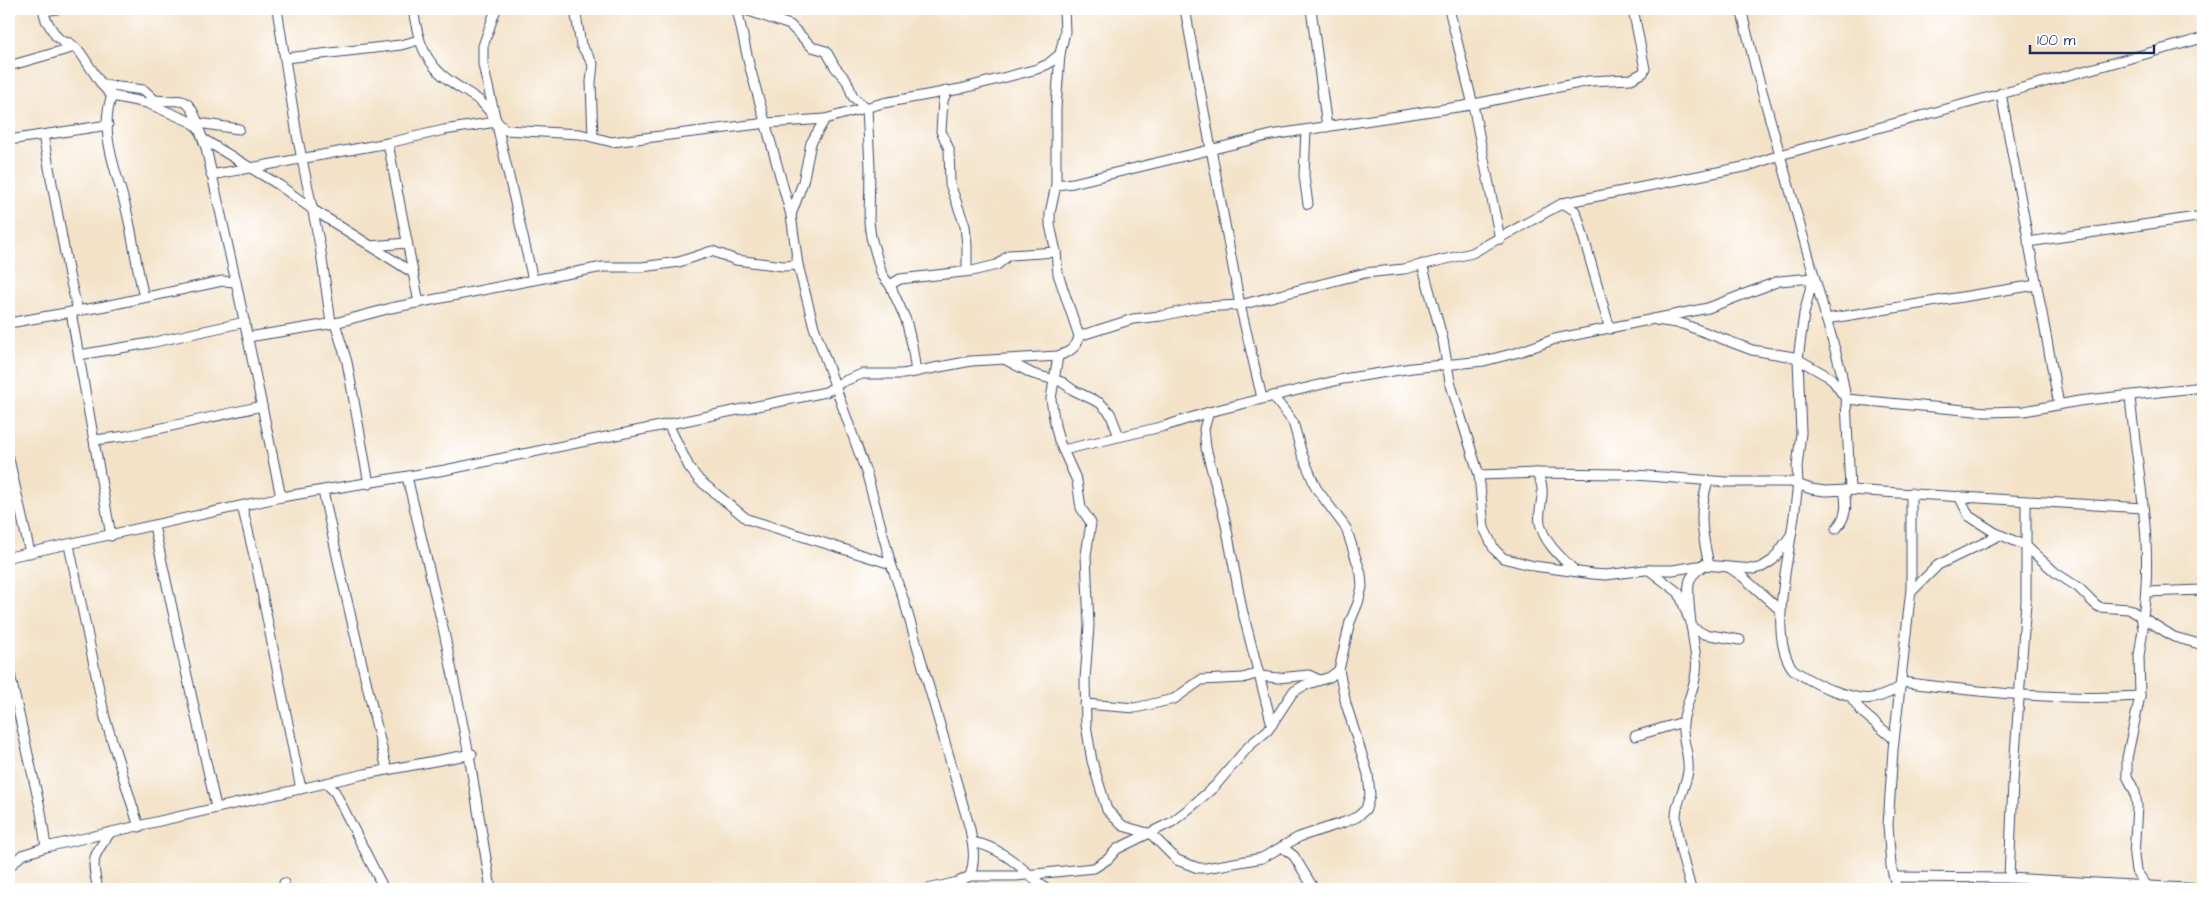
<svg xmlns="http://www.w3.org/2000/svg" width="2212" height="898" font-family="'Architects Daughter',sans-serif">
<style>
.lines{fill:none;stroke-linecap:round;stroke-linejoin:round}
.minor-casing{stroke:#3b4a6e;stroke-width:11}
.minor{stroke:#fff;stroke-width:9}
</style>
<rect width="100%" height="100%" fill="#fff"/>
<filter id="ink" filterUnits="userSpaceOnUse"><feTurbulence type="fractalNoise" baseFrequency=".02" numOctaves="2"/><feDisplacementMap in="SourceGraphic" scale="10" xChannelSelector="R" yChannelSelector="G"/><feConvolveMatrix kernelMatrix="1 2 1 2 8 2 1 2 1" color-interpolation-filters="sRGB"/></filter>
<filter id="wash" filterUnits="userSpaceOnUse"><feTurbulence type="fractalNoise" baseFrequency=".0096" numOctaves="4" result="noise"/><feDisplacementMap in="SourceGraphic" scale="20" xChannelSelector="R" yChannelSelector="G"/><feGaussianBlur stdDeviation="1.12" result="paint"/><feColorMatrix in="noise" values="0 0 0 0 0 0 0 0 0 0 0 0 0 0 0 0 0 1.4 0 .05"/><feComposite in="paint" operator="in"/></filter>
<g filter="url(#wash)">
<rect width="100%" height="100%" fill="#f3e2c7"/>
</g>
<g filter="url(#ink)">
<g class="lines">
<g class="minor-casing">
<g id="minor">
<polyline points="43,9 46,20 56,36 63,42 70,43 80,52 102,85 112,96 147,103 191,122 199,129 206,148 236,282 281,497"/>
<polyline points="277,9 297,135 320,246 331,323"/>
<path d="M 413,9 C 417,33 421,54 439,72 C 451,84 467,91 480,101 C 490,110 495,121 505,130 L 580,134 L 612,142 L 767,123 L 825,119 L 883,103 L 960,89 L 1037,69 L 1048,64 L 1060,54"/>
<polyline points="496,9 483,46 483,65 533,280"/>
<polyline points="575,9 581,45 593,64 591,82 593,137"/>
<path d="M 737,9 L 749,64 L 791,215 L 798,265 L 814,327 L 867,475 L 891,564 L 905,604 L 970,829 C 973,846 976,859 970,876 L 958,882 L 928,889"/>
<polyline points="743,9 790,25 812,47 826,51 835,67 847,81 853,97 867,108 870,167 869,222 871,237 882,275 890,285 906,320 912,345 916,372"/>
<polyline points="1185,9 1240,305 1262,398"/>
<polyline points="1311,9 1327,127"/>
<polyline points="1449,9 1473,105 1500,239"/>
<polyline points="1741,9 1755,66 1841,371 1846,399 1850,490"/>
<polyline points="44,11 57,9"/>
<polyline points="286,58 401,45 419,40"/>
<polyline points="9,66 75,47"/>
<path d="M 102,85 L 144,90 L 155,100 C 181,104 186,91 198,123 L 239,129"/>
<polyline points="947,90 943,101 941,131 949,149 950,184 965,226 967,245 967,271"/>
<polyline points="2001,93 2059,405"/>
<path d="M 112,96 C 97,133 120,179 128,217 C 134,243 137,270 144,297"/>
<polyline points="1306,130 1304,176 1308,204"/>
<polyline points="43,135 69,275 78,311"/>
<polyline points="203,139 279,185 312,209 371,246 407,243"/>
<polyline points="9,140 108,125"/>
<polyline points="388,143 419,303"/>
<polyline points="211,175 388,143 444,130 496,122"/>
<polyline points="1056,185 1073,183 1271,135 1464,106 1589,81 1631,79 1643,73 1645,69 1633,9"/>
<polyline points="1563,203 1575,211 1578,218 1610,329"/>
<polyline points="791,215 803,182 811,143 825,119"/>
<polyline points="2028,242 2203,216"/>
<polyline points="371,246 413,273"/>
<polyline points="1422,264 1443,340 1450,382 1479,475 1484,528 1494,549 1503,558 1534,566 1593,574 1606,575 1645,570 1673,570 1704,565 1754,569 1762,567 1773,560 1791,535"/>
<polyline points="890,285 900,279 972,271 997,265 1009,255 1056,252"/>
<polyline points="71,312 111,536"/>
<polyline points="1826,319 2036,285"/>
<polyline points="1656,320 1683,324 1752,350 1794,357 1831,378 1846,399 1986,412 2024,411 2079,401 2203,387"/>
<polyline points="9,323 105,306 222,281 236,282"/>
<polyline points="335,323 347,362 369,484"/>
<polyline points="1079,336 1133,319 1161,316 1201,307 1240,305 1365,273 1404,269 1472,253 1563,203 1748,166 1780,155 2203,38"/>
<polyline points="248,337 335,323 391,308 533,280 603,267 642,267 679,262 712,251 736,260 783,266 798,265"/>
<polyline points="79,355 150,343 245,322"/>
<polyline points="1058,356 1051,399 1055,425 1059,441 1077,481 1081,508 1091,523 1086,555 1089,626 1085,679 1086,725 1092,761 1107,810 1123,826 1151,834 1177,860 1198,868 1206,868 1262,858 1299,837 1345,822 1357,817 1366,809 1370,795 1368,774 1346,704 1339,670"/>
<polyline points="1006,360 1033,374 1062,382 1073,390 1100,403 1110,413 1119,436"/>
<path d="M 2130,397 C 2137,470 2154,543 2143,616"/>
<polyline points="1209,412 1204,429 1206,448 1225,520 1242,609 1272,725"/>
<polyline points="668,424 689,467 699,480 747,519 891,564"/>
<polyline points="95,440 126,436 262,406"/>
<path d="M 1063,450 L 1165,426 L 1209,412 L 1343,379 L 1412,368 L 1484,361 L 1519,352 L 1555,339 L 1708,308 L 1779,281 L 1813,278 L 1804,314 L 1798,359 L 1801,433 L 1797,467 L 1798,483 C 1796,501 1794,519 1791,536 C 1786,572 1770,637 1792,668 C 1797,674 1824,688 1832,690 C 1863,700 1871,704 1900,687"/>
<polyline points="9,459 30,553"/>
<path d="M 1536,473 C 1549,491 1537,506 1540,523 C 1544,543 1561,557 1575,571"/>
<polyline points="1479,475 1536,473 1622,474 1727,482 1791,482 1811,489 1825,491 1850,490 2143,508"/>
<polyline points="407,477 444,632 469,755 491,889"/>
<path d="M 1708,481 C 1698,513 1702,533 1709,565"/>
<polyline points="323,491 342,579 387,770"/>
<polyline points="1959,496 1969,516 1994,532 2026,546 2056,573 2079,588 2095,604 2099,607 2129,609 2174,637 2203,645"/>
<polyline points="242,506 257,568 301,789"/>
<polyline points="154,526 216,807"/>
<path d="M 1836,529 C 1847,516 1847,506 1844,490"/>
<polyline points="69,545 105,718 139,827"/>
<path d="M 9,557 L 281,497 L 445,470 L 826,392 L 842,382 L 862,374 L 903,374 L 971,361 L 1058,356 C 1069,352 1077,348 1079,336 L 1058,274 L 1056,252 L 1050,225 L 1050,213 L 1056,185 L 1056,108 L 1060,54 L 1065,32 L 1064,9"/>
<polyline points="1730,568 1743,577 1781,611"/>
<polyline points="1649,570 1679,593 1688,617"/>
<polyline points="1911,592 1938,565 2000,535"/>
<polyline points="2146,592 2203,590"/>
<polyline points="2141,615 2143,629 2139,656 2140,696 2127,758 2127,776 2135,792 2137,806 2134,856 2136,871 2147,886"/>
<polyline points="1691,627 1704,634 1740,640"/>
<polyline points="9,670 41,812 46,847"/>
<polyline points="1260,676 1278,678 1309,675 1319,680"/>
<path d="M 1901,682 C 1979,692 2062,701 2140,696"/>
<polyline points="1851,697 1862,712 1894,739"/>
<polyline points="1085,704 1135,708 1174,699 1201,680 1243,678 1259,673"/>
<polyline points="1635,736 1683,722"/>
<polyline points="326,783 335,792 384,889"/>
<path d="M 972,842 C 1002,847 1024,870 1046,889"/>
<polyline points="1282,847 1294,856 1314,889"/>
<polyline points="9,867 22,855 46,847 365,774 472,754"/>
<polyline points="970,876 1016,876 1094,868 1108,859 1117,849 1172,822 1191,807 1215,786 1249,746 1268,730 1293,692 1305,685 1330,677 1339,670 1350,622 1358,603 1362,587 1361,574 1346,528 1316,488 1302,454 1293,422 1273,396"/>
<polyline points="1894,877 2009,878 2203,889"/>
<polyline points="2009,878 2013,782 2026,602 2026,502"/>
<path d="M 98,889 C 91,861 92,856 110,833"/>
<polyline points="284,889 284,883"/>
<path d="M 1691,889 C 1685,866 1676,839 1676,815 C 1677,800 1686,786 1688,771 C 1690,754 1681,740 1683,722 C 1686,702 1699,680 1696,659 C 1694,642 1685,595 1690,580 C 1692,574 1698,570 1703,566"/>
<polyline points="1897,889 1891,866 1888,825 1893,750 1911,589 1911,493"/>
</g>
</g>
<use href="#minor" class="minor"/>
</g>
</g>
<rect width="2212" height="898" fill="none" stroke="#fff" stroke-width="30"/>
<path d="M2030 45v8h124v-8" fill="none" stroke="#1b2f5e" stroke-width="2.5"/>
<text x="2037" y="45" font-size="15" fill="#1b2f5e" stroke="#ffffff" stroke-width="4" paint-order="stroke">100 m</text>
</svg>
